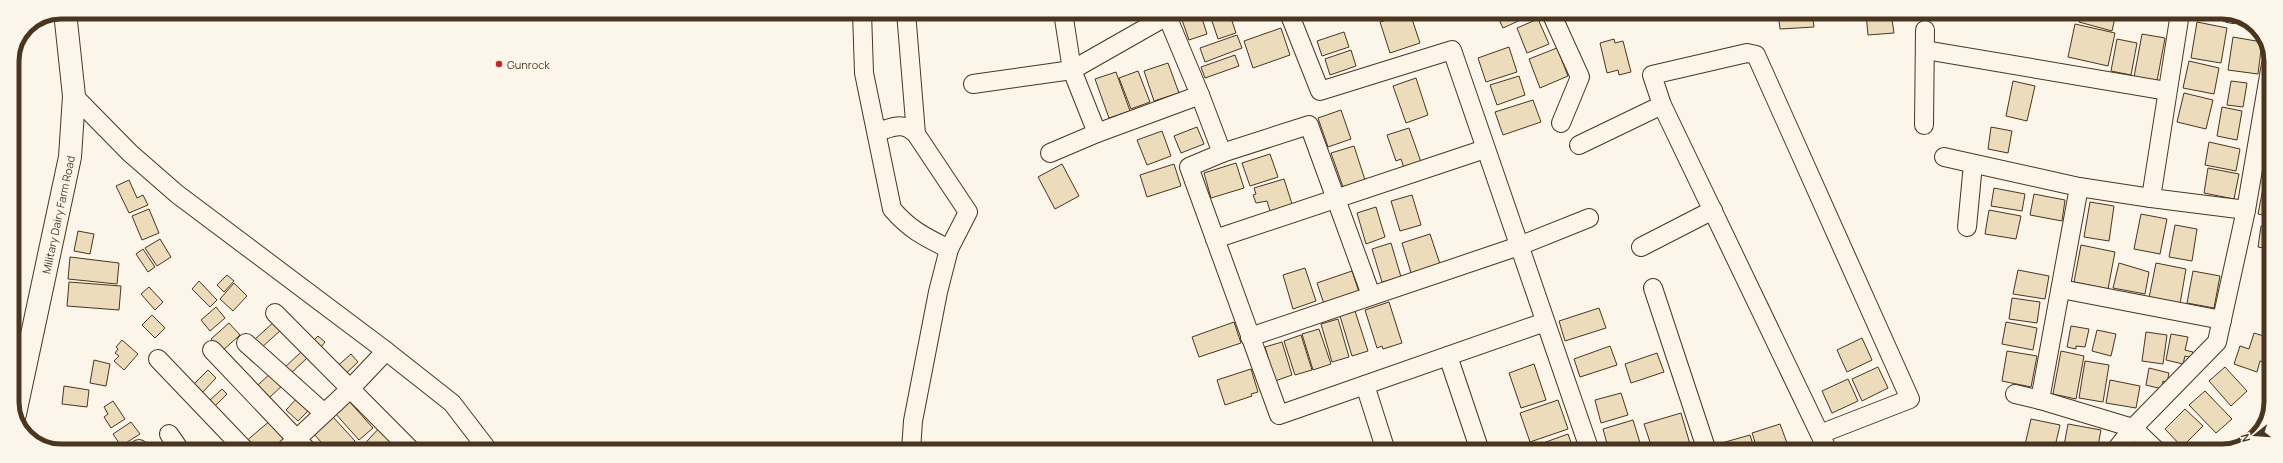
<svg xmlns="http://www.w3.org/2000/svg" width="2283" height="463" font-family="Manrope,sans-serif">
<style>
.building{fill:#ecdcbc;stroke:#4a3520}
.lines{fill:none;stroke-linecap:round;stroke-linejoin:round}
.minor-casing{stroke:#4a3520;stroke-width:20}
.major-casing{stroke:#4a3520;stroke-width:24}
.minor{stroke:#fbf6e9;stroke-width:18}
.major{stroke:#fbf6e9;stroke-width:22}
.poi-dot{fill:#c62828;stroke:#fbf6e9;stroke-width:1.5}
.labels{text-anchor:middle;dominant-baseline:central;stroke-width:3;stroke-linejoin:round;paint-order:stroke}
.poi-label{font-size:11px;fill:#4a3520;stroke:#fbf6e9;text-anchor:start}
.street-label{font-size:11px;fill:#4a3520;stroke:#fbf6e9}
.rim{fill:none;stroke:#4a3520;stroke-width:5}
</style>
<rect width="100%" height="100%" fill="#fbf6e9"/>
<g class="building">
<polygon points="1184,12 1200,12 1207,34 1189,40 1180,14"/>
<polygon points="1209,12 1229,12 1236,33 1218,39"/>
<polygon points="1410,13 1420,43 1390,53 1380,22"/>
<polygon points="1496,13 1536,13 1503,28"/>
<polygon points="1778,13 1812,13 1814,27 1780,29"/>
<polygon points="1866,13 1891,13 1894,33 1868,35"/>
<polygon points="2082,13 2116,13 2112,31 2079,22"/>
<polygon points="1538,19 1549,44 1527,53 1517,28"/>
<polygon points="2197,22 2227,28 2221,63 2191,58"/>
<polygon points="2075,24 2115,33 2108,66 2068,57"/>
<polygon points="1281,28 1290,55 1253,68 1244,41"/>
<polygon points="1344,32 1349,47 1322,56 1317,41"/>
<polygon points="2142,34 2165,38 2157,81 2134,77"/>
<polygon points="1237,35 1242,48 1205,62 1200,48"/>
<polygon points="2233,37 2262,42 2258,74 2228,70"/>
<polygon points="1614,39 1615,43 1623,41 1631,72 1619,75 1618,70 1607,73 1600,43"/>
<polygon points="2117,39 2137,43 2131,75 2111,71"/>
<polygon points="1509,47 1517,72 1486,82 1478,58"/>
<polygon points="1557,48 1568,76 1540,88 1529,59"/>
<polygon points="1351,50 1356,66 1330,75 1325,59"/>
<polygon points="1235,55 1239,66 1205,78 1201,67"/>
<polygon points="2189,61 2219,68 2214,94 2183,88"/>
<polygon points="1168,63 1179,93 1154,101 1144,71"/>
<polygon points="1138,71 1150,102 1131,109 1119,78"/>
<polygon points="1116,72 1130,111 1109,118 1095,79"/>
<polygon points="1519,76 1525,95 1497,105 1490,85"/>
<polygon points="1416,78 1428,115 1406,123 1393,86"/>
<polygon points="2013,81 2035,86 2027,121 2006,116"/>
<polygon points="2231,81 2247,83 2243,107 2227,105"/>
<polygon points="2184,93 2213,100 2206,129 2177,122"/>
<polygon points="1533,100 1541,122 1503,135 1495,112"/>
<polygon points="2222,107 2242,111 2237,140 2217,136"/>
<polygon points="1341,110 1351,139 1328,147 1318,118"/>
<polygon points="1197,127 1204,144 1181,153 1174,136"/>
<polygon points="1991,127 2012,131 2008,153 1988,149"/>
<polygon points="1409,128 1421,162 1404,168 1401,159 1396,161 1387,135"/>
<polygon points="1162,131 1171,156 1147,165 1137,140"/>
<polygon points="2209,142 2240,149 2236,171 2205,165"/>
<polygon points="1354,146 1365,180 1343,187 1331,153"/>
<polygon points="1270,154 1278,177 1250,186 1242,163"/>
<polygon points="2265,161 2271,162 2271,180 2262,178"/>
<polygon points="1236,163 1244,188 1211,198 1204,173"/>
<polygon points="1062,164 1079,196 1055,209 1038,177"/>
<polygon points="1174,164 1181,186 1147,197 1140,175"/>
<polygon points="2208,168 2239,174 2234,199 2204,193"/>
<polygon points="1284,179 1292,204 1270,211 1267,201 1256,203 1253,195 1256,194 1254,188"/>
<polygon points="129,180 137,198 143,195 148,205 129,213 116,186"/>
<polygon points="2264,183 2271,185 2271,217 2258,214"/>
<polygon points="1994,188 2025,194 2022,211 1991,206"/>
<polygon points="2034,194 2065,200 2062,221 2030,215"/>
<polygon points="1412,195 1421,225 1400,231 1391,201"/>
<polygon points="2090,202 2114,206 2109,241 2084,237"/>
<polygon points="1376,207 1385,237 1366,244 1357,213"/>
<polygon points="149,209 159,233 142,240 132,216"/>
<polygon points="1989,210 2021,216 2016,239 1985,234"/>
<polygon points="2141,214 2167,219 2160,254 2134,249"/>
<polygon points="2175,225 2197,229 2192,261 2169,257"/>
<polygon points="2261,226 2270,227 2270,249 2258,247"/>
<polygon points="78,231 94,234 90,254 74,251"/>
<polygon points="1430,234 1441,267 1412,276 1402,243"/>
<polygon points="160,239 171,257 157,266 145,248"/>
<polygon points="1391,243 1401,277 1382,282 1372,249"/>
<polygon points="2081,245 2115,252 2108,289 2074,282"/>
<polygon points="143,249 155,267 148,272 136,254"/>
<polygon points="70,257 119,263 117,284 68,279"/>
<polygon points="2119,263 2149,272 2145,294 2113,288"/>
<polygon points="2156,263 2186,269 2180,304 2149,298"/>
<polygon points="1305,268 1316,301 1293,309 1283,275"/>
<polygon points="2018,270 2049,276 2045,299 2013,294"/>
<polygon points="1352,271 1359,292 1324,304 1317,283"/>
<polygon points="2193,271 2220,276 2214,308 2187,303"/>
<polygon points="227,275 234,281 224,292 217,285"/>
<polygon points="199,281 217,300 210,307 192,289"/>
<polygon points="69,282 121,286 119,310 67,306"/>
<polygon points="234,283 247,296 233,311 220,299"/>
<polygon points="149,287 163,302 155,310 141,294"/>
<polygon points="2012,298 2040,302 2037,323 2009,319"/>
<polygon points="1389,302 1402,343 1383,349 1382,346 1377,348 1365,310"/>
<polygon points="216,307 225,318 210,331 201,320"/>
<polygon points="1599,308 1606,328 1565,341 1559,321"/>
<polygon points="1355,311 1368,351 1352,356 1340,316"/>
<polygon points="152,315 165,328 155,338 142,325"/>
<polygon points="1338,319 1349,357 1332,362 1321,324"/>
<polygon points="275,321 282,329 261,348 254,340"/>
<polygon points="1234,322 1241,343 1199,357 1192,337"/>
<polygon points="2006,322 2037,328 2033,350 2002,344"/>
<polygon points="229,323 240,335 222,351 211,339"/>
<polygon points="2071,326 2089,329 2085,347 2076,346 2076,349 2067,347"/>
<polygon points="1319,329 1331,364 1313,370 1302,334"/>
<polygon points="2097,330 2116,334 2111,356 2092,351"/>
<polygon points="2146,332 2167,335 2163,364 2142,361"/>
<polygon points="2254,333 2270,338 2269,364 2260,361 2257,372 2234,364 2240,346 2249,349"/>
<polygon points="2171,334 2188,337 2185,350 2193,352 2192,358 2185,356 2183,364 2166,360"/>
<polygon points="1301,335 1312,370 1295,375 1284,341"/>
<polygon points="318,336 325,342 318,351 310,344"/>
<polygon points="1862,338 1872,360 1847,372 1837,350"/>
<polygon points="122,340 138,354 124,370 114,361 119,356 115,353 118,349 116,347"/>
<polygon points="1282,342 1292,375 1275,381 1265,347"/>
<polygon points="1610,346 1617,365 1580,377 1574,359"/>
<polygon points="302,351 307,358 287,377 281,371"/>
<polygon points="2007,351 2037,356 2031,387 2002,381"/>
<polygon points="2061,351 2084,356 2076,399 2053,394"/>
<polygon points="1657,353 1664,372 1631,383 1625,364"/>
<polygon points="351,354 358,362 341,378 333,370"/>
<polygon points="94,360 110,364 106,386 90,383"/>
<polygon points="2085,361 2109,365 2103,402 2079,398"/>
<polygon points="1534,364 1546,400 1521,408 1509,373"/>
<polygon points="1878,367 1888,388 1862,401 1852,379"/>
<polygon points="2225,367 2247,391 2231,406 2209,381"/>
<polygon points="2149,368 2169,373 2167,383 2163,381 2162,389 2146,385"/>
<polygon points="1251,369 1258,392 1251,394 1252,396 1225,405 1217,380"/>
<polygon points="208,370 216,378 201,394 193,385"/>
<polygon points="274,370 285,383 270,397 258,385"/>
<polygon points="1848,379 1858,401 1832,413 1822,391"/>
<polygon points="2110,380 2140,386 2136,408 2106,403"/>
<polygon points="64,386 89,390 87,407 62,404"/>
<polygon points="222,389 227,394 214,407 209,401"/>
<polygon points="2205,391 2232,419 2216,433 2189,405"/>
<polygon points="1621,393 1628,415 1601,423 1595,400"/>
<polygon points="300,395 312,407 298,421 286,410"/>
<polygon points="348,400 373,428 359,440 334,412"/>
<polygon points="1558,400 1568,429 1530,442 1520,413"/>
<polygon points="113,401 125,419 111,428 104,417 108,414 104,407"/>
<polygon points="2185,409 2203,426 2182,447 2165,429"/>
<polygon points="1681,413 1692,451 1653,451 1644,424"/>
<polygon points="333,417 355,441 345,450 328,450 314,434"/>
<polygon points="272,419 290,439 277,450 250,450 244,443"/>
<polygon points="2031,419 2060,425 2054,451 2024,449"/>
<polygon points="1633,420 1640,443 1609,451 1603,429"/>
<polygon points="131,422 140,434 121,446 113,434"/>
<polygon points="1780,424 1790,451 1758,451 1752,433"/>
<polygon points="2068,424 2101,430 2097,451 2063,451"/>
<polygon points="380,427 404,450 359,450"/>
<polygon points="1568,434 1574,451 1533,451 1532,447"/>
<polygon points="1750,435 1755,451 1720,451 1718,444"/>
<polygon points="2136,444 2143,451 2128,451"/>
</g>
<g class="lines">
<g class="minor-casing">
<g id="minor">
<path d="M 862,12 L 864,73 L 892,209 C 910,230 925,237 949,249"/>
<polyline points="906,12 916,134"/>
<polyline points="1063,12 1072,70 1097,133"/>
<polyline points="1171,12 1167,16 1200,95 1222,153 1189,167 1279,415 1545,322"/>
<polyline points="1289,13 1320,91 1452,50 1590,451"/>
<polyline points="1551,13 1580,77 1561,123"/>
<polyline points="2180,13 2151,198 2246,210"/>
<polyline points="2228,13 2233,14"/>
<polyline points="1925,50 2167,91"/>
<polyline points="973,84 1072,70 1167,16"/>
<polyline points="74,96 130,153 177,194 386,351"/>
<polyline points="1924,125 1925,30"/>
<path d="M 877,132 C 893,127 903,121 916,134 L 968,212 L 949,249 L 938,292 L 913,421 L 911,450"/>
<polyline points="1579,145 1662,105"/>
<polyline points="1050,153 1097,133 1200,95"/>
<polyline points="1222,153 1309,125 1371,295"/>
<polyline points="1944,157 2079,187 2151,198"/>
<polyline points="2079,187 2040,400 2133,428 2157,451"/>
<polyline points="1967,227 1973,164"/>
<polyline points="1215,239 1485,149"/>
<polyline points="1641,247 1713,210"/>
<polyline points="1653,288 1707,451"/>
<polyline points="2061,289 2222,320"/>
<polyline points="275,313 411,450"/>
<polyline points="1250,337 1519,246 1589,218"/>
<polyline points="246,343 324,413"/>
<polyline points="212,350 307,450"/>
<polyline points="1448,356 1480,451"/>
<polyline points="158,359 245,450"/>
<polyline points="1365,385 1386,451"/>
<polyline points="2015,394 2040,400"/>
<polyline points="169,434 180,450"/>
<polyline points="1820,434 1910,399 1756,55 1747,53 1652,75 1662,105 1828,451"/>
<polyline points="139,449 140,450"/>
<polyline points="285,450 349,390 386,351 452,403 488,450"/>
<polyline points="2115,451 2133,428 2217,342 2246,210 2271,64"/>
</g>
</g>
<g class="major-casing">
<g id="major">
<path id="s1" d="M 15,414 L 70,157 L 74,96 L 65,12"/>
</g>
</g>
<use href="#minor" class="minor"/>
<use href="#major" class="major"/>
</g>
<circle class="poi-dot" cx="499" cy="64" r="4"/>
<g class="labels">
<g class="poi-label">
<text x="507" y="64">Gunrock</text>
</g>
<g class="street-label">
<text stroke="none"><textPath href="#s1" startOffset="204">Military Dairy Farm Road</textPath></text>
</g>
</g>
<path d="M0 0H2283V463H0ZM61 19H2222A42 42 0 0 1 2264 61V402A42 42 0 0 1 2222 444H61A42 42 0 0 1 19 402V61A42 42 0 0 1 61 19Z" fill="#fbf6e9" fill-rule="evenodd"/>
<path class="rim" d="M61 19H2222A42 42 0 0 1 2264 61V402A42 42 0 0 1 2222 444H61A42 42 0 0 1 19 402V61A42 42 0 0 1 61 19Z"/>
<g transform="translate(2255 435) rotate(253)" stroke="#fbf6e9" stroke-width="3" paint-order="stroke">
<path d="M0-3L7 15L0 10L-7 15Z" fill="#4a3520"/>
<text y="-6" font-size="11" font-weight="bold" text-anchor="middle" fill="#4a3520">N</text>
</g>
</svg>
